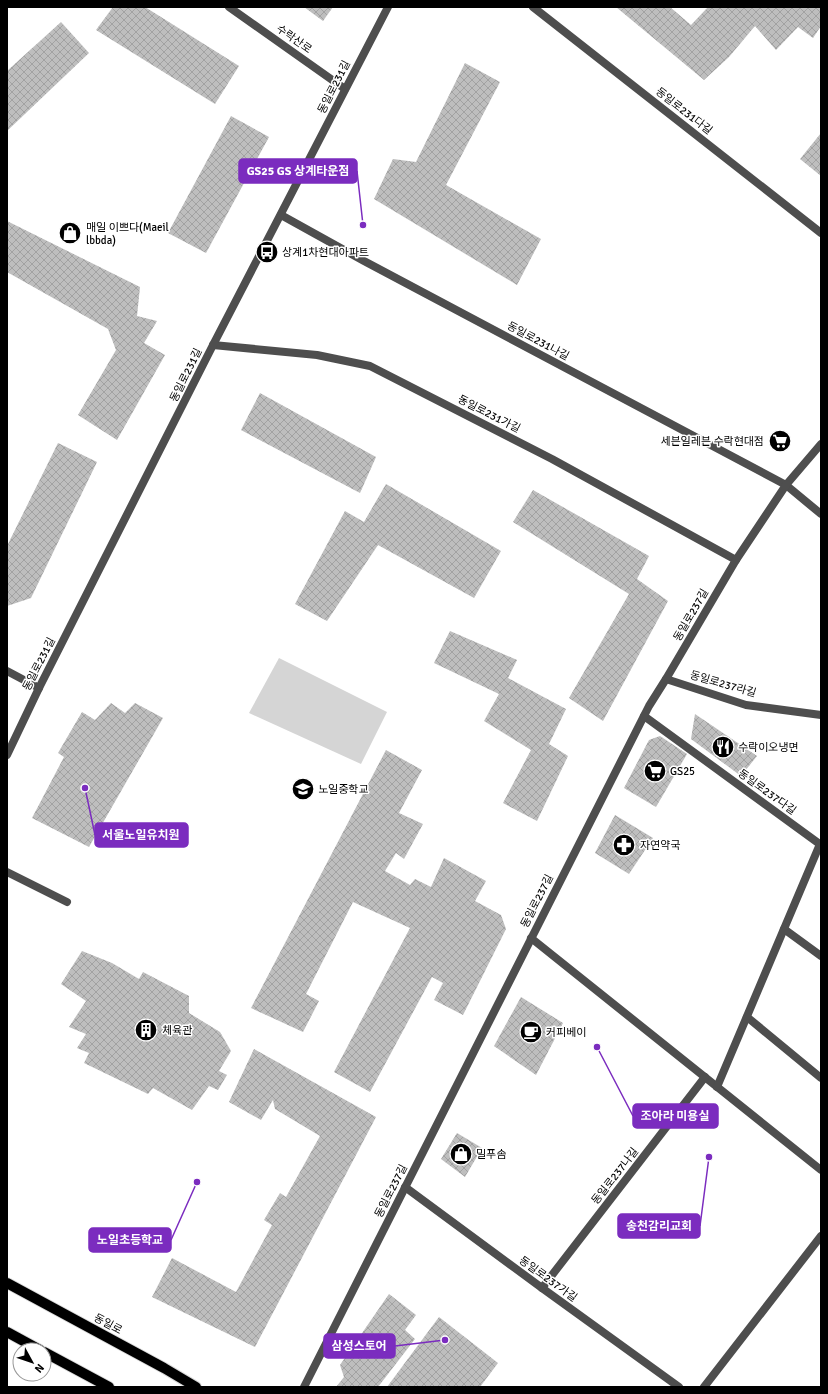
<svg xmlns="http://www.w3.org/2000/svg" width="828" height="1394" font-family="Signika,'Noto Sans KR',sans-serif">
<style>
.grass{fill:#d5d5d5}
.building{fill:url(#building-cross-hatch)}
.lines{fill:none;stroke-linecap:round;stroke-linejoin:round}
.primary-casing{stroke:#dbdbdb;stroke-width:12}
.lane{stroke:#4e4e4e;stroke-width:8}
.street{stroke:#4e4e4e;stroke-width:8}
.primary{stroke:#000;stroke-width:10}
.labels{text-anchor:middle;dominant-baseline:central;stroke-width:3;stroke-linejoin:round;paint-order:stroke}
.street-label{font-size:11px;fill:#000;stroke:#fff}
.poi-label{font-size:11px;fill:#000;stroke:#fff;text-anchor:start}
.leader{fill:none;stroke:#7b2cbf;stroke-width:1.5}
.callout-dot{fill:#7b2cbf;stroke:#fff;stroke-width:1.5}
.callout{fill:#7b2cbf;stroke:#7b2cbf;stroke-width:1.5}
.callout-label{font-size:12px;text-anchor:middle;font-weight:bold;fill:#fff}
</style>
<defs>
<pattern id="building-cross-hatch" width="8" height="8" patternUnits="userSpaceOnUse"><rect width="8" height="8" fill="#bebebe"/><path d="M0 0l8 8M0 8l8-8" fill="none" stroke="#a2a2a2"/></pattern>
</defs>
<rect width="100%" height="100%" fill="#fff"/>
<polygon class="grass" points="279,658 387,712 361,764 249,713"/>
<g class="building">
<polygon points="113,7 145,7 239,66 215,104 96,30"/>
<polygon points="304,7 333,7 323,21"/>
<polygon points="616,7 670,7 691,25 708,7 821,7 821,26 813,38 798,27 776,50 755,26 729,57 704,80"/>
<polygon points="61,22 89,53 7,131 7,71"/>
<polygon points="465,63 500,82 446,185 541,239 517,285 374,199 393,159 416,162"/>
<polygon points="231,116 269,137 206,253 168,233"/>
<polygon points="821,133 821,176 800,159"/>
<polygon points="7,221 140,287 137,316 157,321 144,343 165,355 117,440 78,415 116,350 108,329 7,272"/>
<polygon points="260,393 376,457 360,493 241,430"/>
<polygon points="58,443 97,462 31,598 7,606 7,546"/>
<polygon points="386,484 501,551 474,598 378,545 327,621 295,604 345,511 364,522"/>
<polygon points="533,490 649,556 637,579 668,601 603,721 569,698 629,594 513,522"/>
<polygon points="450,631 517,660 508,678 566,709 549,744 568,756 537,821 503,803 531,750 484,721 499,694 434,663"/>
<polygon points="111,703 125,713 135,703 163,718 89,847 32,818 64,757 58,753 82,712 95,720"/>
<polygon points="695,714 757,756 741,776 691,739"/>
<polygon points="660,736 687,754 656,807 624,788 649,740"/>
<polygon points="386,750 422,770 399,813 423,824 404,859 396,853 385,871 410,885 415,879 431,887 444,858 486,881 475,901 501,915 506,929 463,1015 434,1000 443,983 432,977 370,1092 334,1072 410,928 353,902 306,994 319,1001 303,1032 251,1008"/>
<polygon points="615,815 653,838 629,874 595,853"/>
<polygon points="82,951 112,963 139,979 143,972 189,996 189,1013 220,1032 231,1051 219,1071 227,1075 218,1090 209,1086 192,1110 153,1088 148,1094 84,1063 89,1053 77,1048 86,1034 69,1027 86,1001 61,984"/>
<polygon points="521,997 563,1023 536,1075 494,1046"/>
<polygon points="254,1049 376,1117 255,1347 152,1297 172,1258 236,1292 272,1225 264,1220 280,1193 286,1197 320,1136 275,1109 273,1100 261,1120 229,1102"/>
<polygon points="457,1133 482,1148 465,1177 441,1159"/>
<polygon points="389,1294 416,1315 405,1330 415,1339 378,1387 336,1387 344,1377 340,1365"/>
<polygon points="439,1317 498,1363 480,1387 387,1387"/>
</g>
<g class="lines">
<g class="primary-casing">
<g id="primary">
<polyline points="7,1283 164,1368 196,1387"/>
<polyline points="7,1332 40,1350"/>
<polyline points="44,1352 109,1387"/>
</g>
</g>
<polyline class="lane" points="213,345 317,355 370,366 552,459 736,560"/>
<g class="street">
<polyline points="229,7 345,89"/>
<polyline points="533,7 821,233"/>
<polyline points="281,215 364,261 786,485 821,514"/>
<polyline points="7,671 39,688"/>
<polyline points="666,679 746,705 821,715"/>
<polyline points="644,716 821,845"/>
<polyline points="7,755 39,688 213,345 388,7"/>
<polyline points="7,872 67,902"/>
<polyline points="784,929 821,956"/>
<polyline points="531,938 821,1170"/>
<polyline points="747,1017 821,1078"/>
<polyline points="717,1087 820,844"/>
<polyline points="405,1187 542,1288 679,1387"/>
<polyline points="542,1288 705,1077"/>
<polyline points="304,1387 649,706 666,679 736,560 786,485 821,444"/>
<polyline points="704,1387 821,1236"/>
</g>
<use href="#primary" class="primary"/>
</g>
<defs>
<g id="shop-disc" transform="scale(1.15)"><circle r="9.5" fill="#000" stroke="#fff"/><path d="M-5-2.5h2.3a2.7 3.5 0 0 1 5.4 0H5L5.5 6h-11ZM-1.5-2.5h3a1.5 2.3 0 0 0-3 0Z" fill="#fff"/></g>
<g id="bus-disc" transform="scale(1.15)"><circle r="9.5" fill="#000" stroke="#fff"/><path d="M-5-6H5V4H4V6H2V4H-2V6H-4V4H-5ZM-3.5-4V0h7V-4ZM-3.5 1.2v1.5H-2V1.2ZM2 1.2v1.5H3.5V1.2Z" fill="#fff"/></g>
<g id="supermarket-disc" transform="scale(1.15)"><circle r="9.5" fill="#000" stroke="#fff"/><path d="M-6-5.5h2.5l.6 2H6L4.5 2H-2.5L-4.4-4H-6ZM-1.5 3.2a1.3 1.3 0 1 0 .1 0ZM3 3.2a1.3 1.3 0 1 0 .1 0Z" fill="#fff"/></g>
<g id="restaurant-disc" transform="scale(1.15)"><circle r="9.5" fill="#000" stroke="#fff"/><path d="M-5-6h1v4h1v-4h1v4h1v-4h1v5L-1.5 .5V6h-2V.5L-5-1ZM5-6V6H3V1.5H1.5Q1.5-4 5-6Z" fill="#fff"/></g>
<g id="school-disc" transform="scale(1.15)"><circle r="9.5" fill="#000" stroke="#fff"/><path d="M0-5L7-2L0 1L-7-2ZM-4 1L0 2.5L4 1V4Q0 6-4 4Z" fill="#fff"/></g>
<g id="pharmacy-disc" transform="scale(1.15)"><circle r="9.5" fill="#000" stroke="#fff"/><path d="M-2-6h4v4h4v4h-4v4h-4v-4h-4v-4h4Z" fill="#fff"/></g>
<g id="building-disc" transform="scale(1.15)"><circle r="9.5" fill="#000" stroke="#fff"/><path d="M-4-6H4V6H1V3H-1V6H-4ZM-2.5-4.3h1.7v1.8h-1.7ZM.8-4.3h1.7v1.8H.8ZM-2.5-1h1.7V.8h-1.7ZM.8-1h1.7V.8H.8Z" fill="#fff"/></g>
<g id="cafe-disc" transform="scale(1.15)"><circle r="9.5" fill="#000" stroke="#fff"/><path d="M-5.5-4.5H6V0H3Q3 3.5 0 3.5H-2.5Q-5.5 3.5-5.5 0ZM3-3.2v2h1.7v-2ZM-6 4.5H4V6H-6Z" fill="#fff"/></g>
</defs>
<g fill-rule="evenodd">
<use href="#shop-disc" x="70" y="233"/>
<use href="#bus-disc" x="267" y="252"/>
<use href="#supermarket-disc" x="780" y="441"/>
<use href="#restaurant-disc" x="723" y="747"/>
<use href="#supermarket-disc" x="655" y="771"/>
<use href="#school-disc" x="303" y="789"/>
<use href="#pharmacy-disc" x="624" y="845"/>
<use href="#building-disc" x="146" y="1030"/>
<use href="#cafe-disc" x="531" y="1032"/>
<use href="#shop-disc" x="461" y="1154"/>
</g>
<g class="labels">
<g class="street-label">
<text transform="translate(294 39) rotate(35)">수락산로</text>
<text transform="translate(334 87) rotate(-63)">동일로231길</text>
<text transform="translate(684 111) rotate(38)">동일로231다길</text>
<text transform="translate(538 341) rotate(28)">동일로231나길</text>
<text transform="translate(186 375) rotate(-64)">동일로231길</text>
<text transform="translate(489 414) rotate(27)">동일로231가길</text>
<text transform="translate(691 615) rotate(-60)">동일로237길</text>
<text transform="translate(39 664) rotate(-63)">동일로231길</text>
<text transform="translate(723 684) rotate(16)">동일로237라길</text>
<text transform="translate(767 792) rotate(36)">동일로237다길</text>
<text transform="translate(537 901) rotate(-63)">동일로237길</text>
<text transform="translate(615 1176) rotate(-52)">동일로237나길</text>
<text transform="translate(391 1191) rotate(-63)">동일로237길</text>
<text transform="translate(548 1279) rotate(36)">동일로237가길</text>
<text transform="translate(108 1324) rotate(28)">동일로</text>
</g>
<g class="poi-label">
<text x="86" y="227">매일 이쁘다(Maeil<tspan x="86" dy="13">lbbda)</tspan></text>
<text x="282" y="252">상계1차현대아파트</text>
<text x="764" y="441" text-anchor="end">세븐일레븐 수락현대점</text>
<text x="738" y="747">수락이오냉면</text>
<text x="670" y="771">GS25</text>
<text x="318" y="789">노일중학교</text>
<text x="640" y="845">자연약국</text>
<text x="162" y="1030">체육관</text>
<text x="546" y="1032">커피베이</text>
<text x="476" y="1154">밀푸솜</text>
</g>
</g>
<path class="leader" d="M363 225L357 171M85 788L95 835M597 1047L633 1116M709 1157L700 1226M197 1182L171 1240M445 1340L395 1346"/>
<g class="callout-dot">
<circle cx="363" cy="225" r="4"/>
<circle cx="85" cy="788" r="4"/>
<circle cx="597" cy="1047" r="4"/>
<circle cx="709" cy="1157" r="4"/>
<circle cx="197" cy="1182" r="4"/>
<circle cx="445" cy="1340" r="4"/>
</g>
<g class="callout">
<rect x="239" y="159" width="118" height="24" rx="4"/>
<rect x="95" y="823" width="93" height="24" rx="4"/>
<rect x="633" y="1104" width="85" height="24" rx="4"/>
<rect x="618" y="1214" width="82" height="24" rx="4"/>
<rect x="89" y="1228" width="82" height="24" rx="4"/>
<rect x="324" y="1334" width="71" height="24" rx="4"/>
</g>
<g class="callout-label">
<text x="298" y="175">GS25 GS 상계타운점</text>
<text x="141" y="839">서울노일유치원</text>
<text x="675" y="1120">조아라 미용실</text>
<text x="659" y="1230">송천감리교회</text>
<text x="130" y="1244">노일초등학교</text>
<text x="359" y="1350">삼성스토어</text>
</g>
<rect width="828" height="1394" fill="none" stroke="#000000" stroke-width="16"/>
<g transform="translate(32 1362) rotate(130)"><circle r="19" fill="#ffffff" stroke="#999999"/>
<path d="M0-3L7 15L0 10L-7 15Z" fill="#000000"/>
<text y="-6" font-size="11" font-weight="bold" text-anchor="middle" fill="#000000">N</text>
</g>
</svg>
